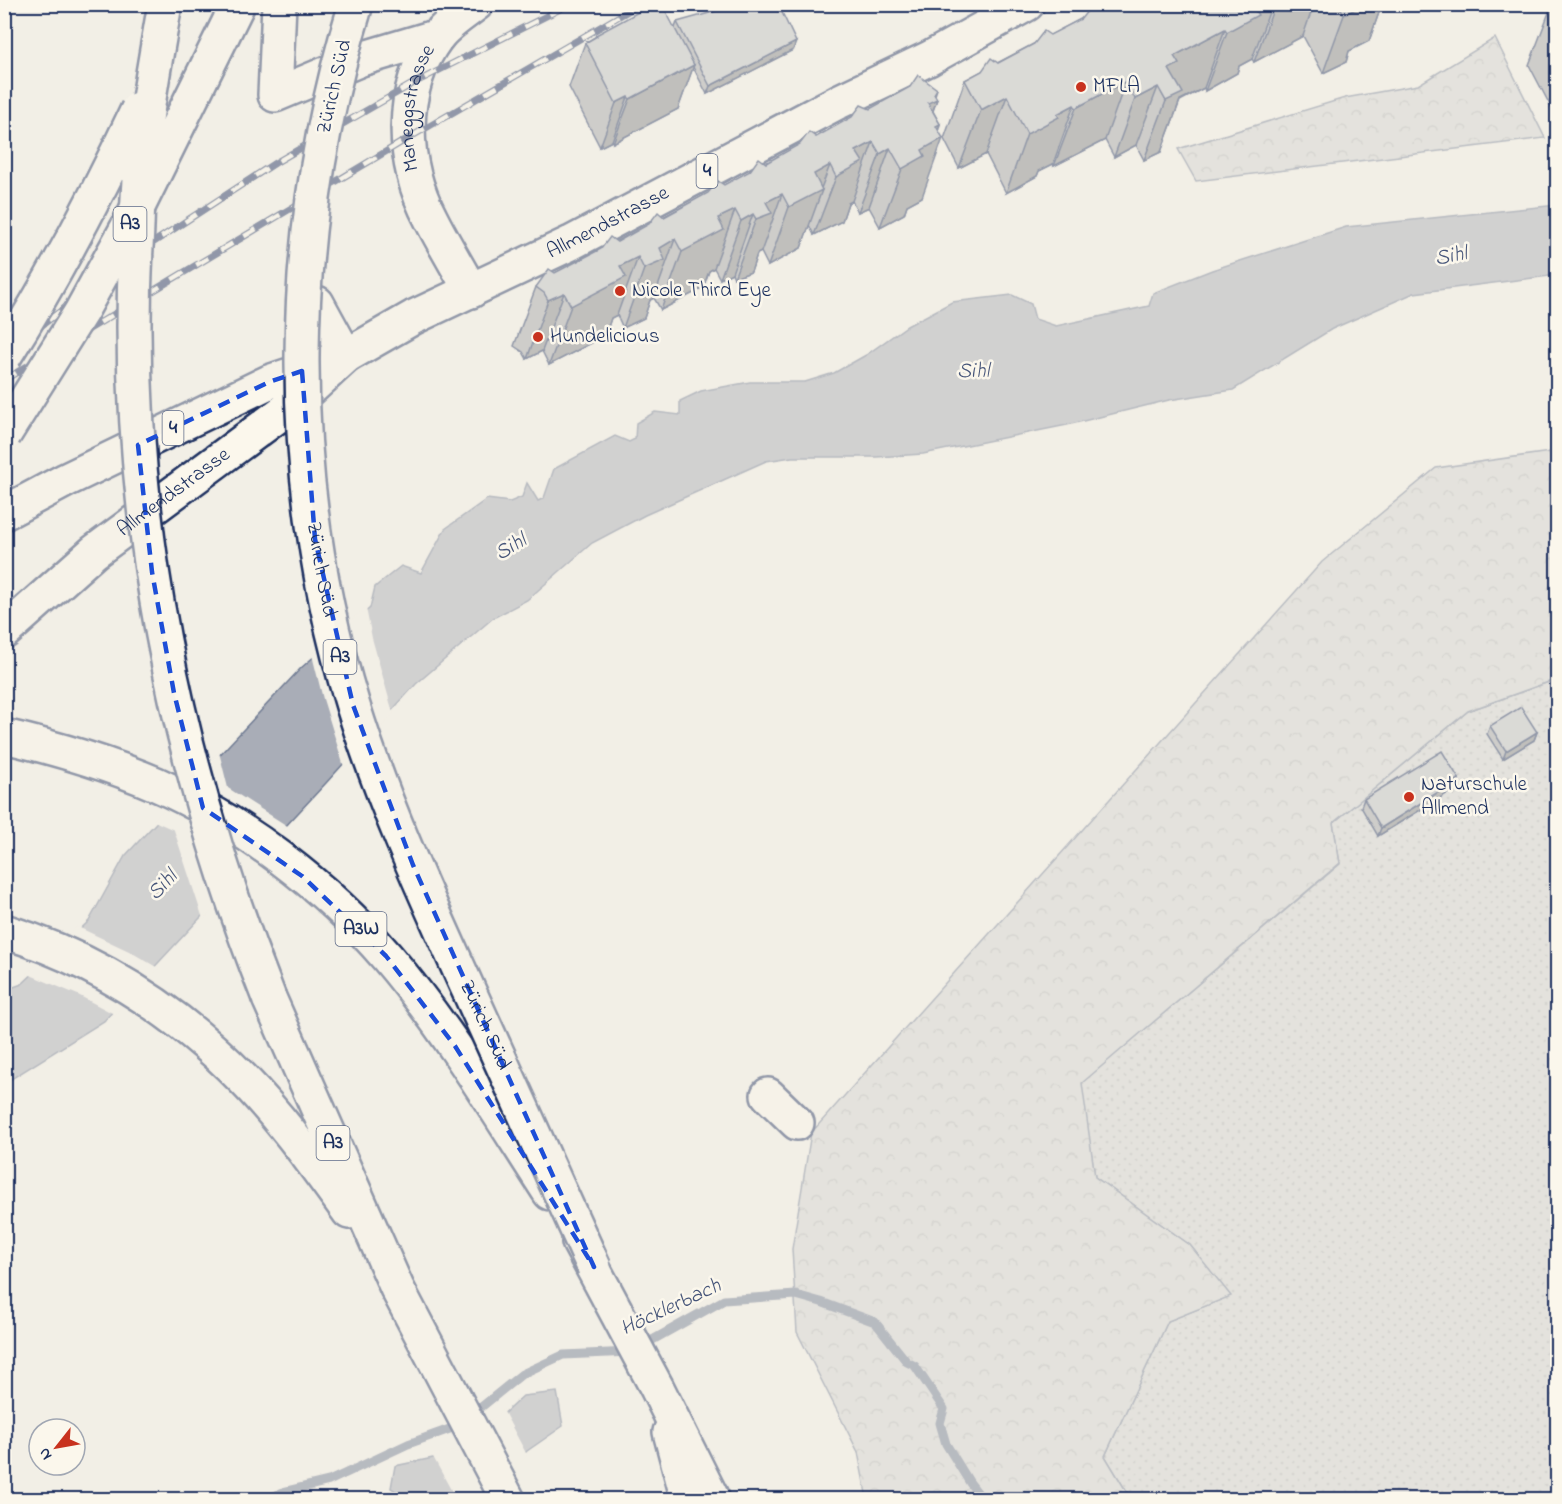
<svg xmlns="http://www.w3.org/2000/svg" width="1562" height="1504" font-family="'Indie Flower',sans-serif">
<style>
.grass{fill:url(#grass-dots);stroke:#768198;stroke-width:1.5}
.forest{fill:url(#forest-crowns);stroke:#768198;stroke-width:1.5}
.water{fill:#a9adb7;stroke:#707b93;stroke-width:1.5}
.pier{fill:#f2efe6}
.lines{fill:none;stroke-linecap:round;stroke-linejoin:round}
.stream{stroke:#707b93;stroke-width:9}
.minor-casing{stroke:#1b2f5e;stroke-width:38}
.major-casing{stroke:#1b2f5e;stroke-width:38}
.highway-casing{stroke:#1b2f5e;stroke-width:38}
.minor{stroke:#fbf7ec;stroke-width:33}
.major{stroke:#fbf7ec;stroke-width:33}
.highway{stroke:#fbf7ec;stroke-width:33}
.rail-casing{stroke:#1b2f5e;stroke-width:7}
.rail{stroke:#fbf7ec;stroke-width:4.5;stroke-dasharray:14;stroke-linecap:butt}
.highway-bridge-casing{stroke:#1b2f5e;stroke-width:38;stroke-linecap:butt}
.highway-bridge{stroke:#fbf7ec;stroke-width:33}
.wall{fill:#a3a5a9;stroke:#1b2f5e;stroke-width:1.5}
.shaded-wall{fill:#848689;stroke:#1b2f5e;stroke-width:1.5}
.building{fill:#bdc0c4;stroke:#1b2f5e;stroke-width:1.5}
.marked{fill:none;stroke:#1d4ed8;stroke-width:4.5;stroke-dasharray:12 8;stroke-linejoin:round}
.poi-dot{fill:#c8321e;stroke:#fbf7ec;stroke-width:2}
.labels{text-anchor:middle;dominant-baseline:central;stroke-width:5;stroke-linejoin:round;paint-order:stroke}
.shield{fill:#fbf7ec;stroke:#5e6b89;stroke-width:1.5}
.shield-label{font-size:20px;font-weight:bold;fill:#1b2f5e}
.street-label{font-size:21px;fill:#1b2f5e;stroke:#fbf7ec}
.poi-label{font-size:21px;fill:#1b2f5e;stroke:#fbf7ec;text-anchor:start}
.water-label{font-size:22px;font-style:italic;fill:#465579;stroke:#fbf7ec}
</style>
<defs>
<pattern id="grass-dots" width="8" height="8" patternUnits="userSpaceOnUse" patternTransform="scale(1.5)"><rect width="8" height="8" fill="#d2d3d2"/><path d="M2 2h.1M6 6h.1" fill="none" stroke="#b4b5b7" stroke-width="1.8" stroke-linecap="round"/></pattern>
<pattern id="forest-crowns" width="20" height="18" patternUnits="userSpaceOnUse" patternTransform="scale(1.5)"><rect width="20" height="18" fill="#d2d3d2"/><path d="M2 6a3 3 0 1 1 6 0M12 15a3 3 0 1 1 6 0" fill="none" stroke="#b4b5b7"/></pattern>
</defs>
<rect width="100%" height="100%" fill="#f2efe6"/>
<filter id="ink" filterUnits="userSpaceOnUse"><feTurbulence type="fractalNoise" baseFrequency=".0167" numOctaves="2"/><feDisplacementMap in="SourceGraphic" scale="12" xChannelSelector="R" yChannelSelector="G"/><feConvolveMatrix kernelMatrix="1 2 1 2 8 2 1 2 1" color-interpolation-filters="sRGB"/></filter>
<g filter="url(#ink)">
<polygon class="grass" points="1557,679 1557,1499 1131,1499 1105,1456 1168,1321 1230,1296 1190,1245 1095,1177 1081,1083 1340,864 1333,823 1468,711"/>
<g class="forest">
<polygon points="1495,38 1545,138 1196,181 1178,149 1345,98 1418,85"/>
<polygon points="1557,451 1557,679 1468,711 1333,823 1340,863 1082,1083 1095,1177 1190,1245 1231,1296 1168,1321 1105,1456 1131,1499 867,1499 858,1452 797,1332 792,1249 811,1133 1322,562 1436,468"/>
</g>
<g class="water">
<polygon points="1557,205 1557,275 1414,293 1332,329 1233,390 1169,400 1067,425 923,454 876,457 792,457 766,461 645,515 592,543 527,600 493,618 416,684 326,783 104,1021 5,1083 5,990 22,984 89,921 125,856 301,668 370,608 375,587 401,566 421,573 445,529 487,499 510,502 522,497 527,483 538,501 544,498 554,469 615,436 629,442 635,439 636,423 655,412 680,415 680,401 701,391 750,382 805,382 834,373 866,355 907,326 952,302 1012,295 1031,304 1035,319 1056,326 1149,306 1153,293 1212,270 1346,227"/>
<polygon points="557,1392 563,1426 527,1451 503,1475 468,1499 408,1499 391,1488 395,1466 433,1458 459,1455 523,1396"/>
</g>
<g class="pier">
<polygon points="366,608 372,638 393,713 344,767 323,699 312,655"/>
<polygon points="219,752 228,788 289,827 203,919 174,830 154,821"/>
<polygon points="78,927 129,951 158,968 114,1014 78,995 28,974"/>
<polygon points="503,1410 527,1455 505,1477 474,1500 456,1499 432,1455 458,1452"/>
</g>
<g class="lines">
<polyline class="stream" points="265,1500 283,1492 329,1481 408,1444 458,1426 522,1374 563,1355 631,1352 724,1300 796,1295 821,1302 875,1322 907,1362 915,1366 944,1409 940,1423 946,1444 970,1483 983,1500"/>
<g class="minor-casing">
<g id="minor">
<polyline points="279,4 275,95 361,59 438,36"/>
<path id="s1" d="M 471,291 C 458,267 443,243 431,219 C 401,162 398,90 437,37 C 447,24 463,14 476,4"/>
<polyline points="317,303 346,356"/>
<polyline points="768,1095 797,1123"/>
<polyline points="670,1432 688,1500"/>
</g>
</g>
<g class="major-casing">
<g id="major">
<polyline points="4,513 66,480 269,382 328,362"/>
<path id="s2" d="M 4,632 L 94,552 L 295,403 L 346,356 L 414,317 L 571,243 L 838,102 L 930,58 L 1027,4"/>
</g>
</g>
<g class="highway-casing">
<g id="highway">
<path d="M 4,736 C 56,748 107,763 156,784 C 241,821 327,887 387,957 C 449,1030 498,1113 550,1193"/>
<path d="M 4,931 C 97,960 176,1010 243,1079 C 283,1120 316,1167 349,1212"/>
<polyline points="269,998 397,1288 508,1500"/>
<polyline points="579,1242 657,1388 713,1500"/>
</g>
</g>
<use href="#minor" class="minor"/>
<use href="#major" class="major"/>
<use href="#highway" class="highway"/>
<g class="rail-casing">
<g id="rail">
<polyline points="4,354 137,253 275,163 414,83 570,4"/>
<polyline points="4,380 407,139 640,4"/>
</g>
</g>
<use href="#rail" class="rail"/>
<g class="highway-bridge-casing">
<g id="highway-bridge">
<path d="M 165,4 C 156,56 146,108 141,160 C 137,189 138,218 136,247 C 123,506 174,758 269,998"/>
<path id="s3" d="M 356,4 C 286,231 283,478 353,706 C 383,803 426,896 468,989 C 510,1081 552,1174 594,1267"/>
<path d="M 4,357 C 54,278 98,194 138,109"/>
<polyline points="4,435 81,312 130,223 238,4"/>
</g>
</g>
<use href="#highway-bridge" class="highway-bridge"/>
</g>
<g class="wall">
<polygon points="1109,4 1382,4 1369,41 1349,51 1346,62 1323,73 1303,36 1254,62 1252,59 1239,66 1237,73 1205,91 1204,88 1180,101 1161,152 1144,160 1136,145 1114,157 1105,140 1054,166 1053,164 1039,171 1037,176 1006,193 986,154 959,168 944,139 965,80"/>
<polygon points="1557,4 1557,103 1551,107 1529,65 1551,7"/>
<polygon points="677,22 793,50 707,94 693,67 678,109 613,143 612,141 600,147 569,87 585,43 595,37 596,35 675,28"/>
<polygon points="935,95 937,99 933,111 940,124 922,197 907,205 904,214 880,227 869,207 858,212 852,201 848,203 842,221 814,235 809,225 801,248 768,266 761,252 757,254 751,272 734,278 732,273 720,279 714,268 709,271 703,288 661,310 654,298 650,300 644,318 623,328 617,315 611,318 605,336 549,365 542,351 527,359 523,352 514,346 536,287 555,273 870,109"/>
<polygon points="1490,726 1537,732 1534,740 1503,759 1487,734"/>
<polygon points="1459,779 1456,788 1378,836 1361,807 1364,799"/>
</g>
<g class="shaded-wall">
<polygon points="1266,4 1272,4 1252,59 1239,66 1237,73 1205,91 1227,32 1255,10"/>
<polygon points="1275,4 1314,4 1303,36 1254,62"/>
<polygon points="1360,4 1382,4 1369,41 1349,51 1346,62 1323,73 1344,15"/>
<polygon points="1225,29 1204,88 1180,100 1161,152 1144,160 1166,101 1161,92 1174,56"/>
<polygon points="796,42 793,50 707,94 710,86"/>
<polygon points="694,65 678,109 613,143 630,99"/>
<polygon points="1126,81 1105,140 1054,166 1076,108"/>
<polygon points="1158,87 1136,145 1114,157 1135,99"/>
<polygon points="937,89 933,101 937,99 916,157 928,103"/>
<polygon points="1557,89 1557,103 1551,107"/>
<polygon points="1007,96 986,154 959,168 981,110"/>
<polygon points="628,97 612,141 600,147 616,103"/>
<polygon points="1074,105 1053,164 1039,171 1037,176 1006,193 1027,134 1057,114"/>
<polygon points="940,124 933,144 943,138 922,197 907,205 904,214 880,227 902,169 922,150 936,126"/>
<polygon points="873,142 852,201 848,203 842,221 814,235 836,177 856,151"/>
<polygon points="890,148 869,207 858,212 880,154"/>
<polygon points="830,165 820,191 822,190 801,248 768,266 789,207 814,174"/>
<polygon points="782,194 761,252 757,254 751,272 734,278 756,219 766,202"/>
<polygon points="735,210 714,268 709,271 703,288 661,310 682,252 718,218"/>
<polygon points="753,214 732,273 720,279 741,221"/>
<polygon points="675,239 654,298 650,300 644,318 623,328 644,269 660,248"/>
<polygon points="638,257 617,315 611,318 605,336 549,365 571,306 620,266"/>
<polygon points="564,293 542,351 527,359 548,300"/>
<polygon points="1537,732 1534,740 1503,759 1506,751"/>
<polygon points="1459,779 1456,788 1378,836 1381,828"/>
</g>
<g class="building">
<polygon points="653,4 662,4 694,65 630,99 628,97 616,103 585,43 597,36 596,35"/>
<polygon points="742,4 778,4 796,42 710,86 677,22"/>
<polygon points="1109,4 1266,4 1255,10 1258,15 1227,32 1225,29 1174,56 1179,64 1169,69 1183,93 1166,101 1158,87 1135,99 1126,81 1076,108 1074,105 1057,114 1059,117 1027,134 1007,96 981,110 965,80 982,71 991,58 998,63 1034,44 1044,31 1050,35 1081,19 1091,6 1097,11"/>
<polygon points="1339,4 1364,4 1344,15"/>
<polygon points="1555,4 1557,4 1557,20 1551,7"/>
<polygon points="918,75 937,89 934,94 937,99 928,103 940,124 936,126 943,138 922,150 925,156 902,169 890,148 880,154 873,142 856,151 863,162 836,177 830,165 814,174 822,190 789,207 782,194 766,202 772,213 756,219 753,214 741,221 735,210 718,218 724,230 682,252 675,239 660,248 665,260 644,269 638,257 620,266 626,277 571,306 564,293 548,300 544,293 536,287 549,269 555,273 601,249 610,237 617,242 649,224 658,212 664,217 708,193 718,181 724,185 750,171 759,158 766,163 800,144 809,132 816,137 852,117 861,105 870,109 910,87"/>
<polygon points="1521,707 1537,732 1506,751 1490,726"/>
<polygon points="1442,751 1459,779 1381,828 1364,799"/>
</g>
</g>
<path d="M0 0H1562V1504H0ZM 302,371 L 315,539 L 353,705 L 413,865 L 594,1267 L 455,1046 L 386,956 L 302,876 L 203,808 L 174,693 L 152,572 L 138,445 L 269,382 Z" fill="#f2efe6" fill-opacity=".55" fill-rule="evenodd"/>
<path class="marked" d="M 302,371 L 315,539 L 353,705 L 413,865 L 594,1267 L 455,1046 L 386,956 L 302,876 L 203,808 L 174,693 L 152,572 L 138,445 L 269,382 Z"/>
<g class="poi-dot">
<circle cx="1081" cy="87" r="6"/>
<circle cx="620" cy="291" r="6"/>
<circle cx="538" cy="337" r="6"/>
<circle cx="1409" cy="797" r="6"/>
</g>
<g class="labels">
<g class="shield">
<rect x="696.5" y="154" width="21" height="34" rx="4.5"/>
<rect x="113.5" y="207" width="33" height="34" rx="4.5"/>
<rect x="162.5" y="411" width="21" height="34" rx="4.5"/>
<rect x="323.5" y="640" width="33" height="34" rx="4.5"/>
<rect x="335.5" y="912" width="51" height="34" rx="4.5"/>
<rect x="316.5" y="1126" width="33" height="34" rx="4.5"/>
</g>
<g class="shield-label">
<text x="707" y="171">4</text>
<text x="130" y="224">A3</text>
<text x="173" y="428">4</text>
<text x="340" y="657">A3</text>
<text x="361" y="929">A3W</text>
<text x="333" y="1143">A3</text>
</g>
<g class="street-label">
<text transform="translate(335 87) rotate(-77)">Zürich Süd</text>
<text stroke="none"><textPath href="#s1" startOffset="198">Maneggstrasse</textPath></text>
<text stroke="none"><textPath href="#s2" startOffset="734">Allmendstrasse</textPath></text>
<text stroke="none"><textPath href="#s2" startOffset="220">Allmendstrasse</textPath></text>
<text stroke="none"><textPath href="#s3" startOffset="572">Zürich Süd</textPath></text>
<text stroke="none"><textPath href="#s3" startOffset="1058">Zürich Süd</textPath></text>
</g>
<g class="poi-label">
<text x="1093" y="87">MFLA</text>
<text x="632" y="291">Nicole Third Eye</text>
<text x="550" y="337">Hundelicious</text>
<text x="1421" y="785">Naturschule<tspan x="1421" dy="24">Allmend</tspan></text>
</g>
<g class="water-label">
<text transform="translate(1451 257) rotate(-10)">Sihl</text>
<text x="973" y="372">Sihl</text>
<text transform="translate(511 548) rotate(-31)">Sihl</text>
<text transform="translate(163 886) rotate(-46)">Sihl</text>
<text transform="translate(671 1308) rotate(-25)">Höcklerbach</text>
</g>
</g>
<rect width="1562" height="1504" fill="none" stroke="#fbf7ec" stroke-width="24"/>
<rect x="12" y="12" width="1538" height="1480" fill="none" stroke="#1b2f5e" stroke-width="2" filter="url(#ink)"/>
<g transform="translate(57 1447) rotate(239)"><circle r="28" fill="#fbf7ec" stroke="#a1a7b3" stroke-width="1.5"/>
<path d="M0-4.5L10 22L0 15L-10 22Z" fill="#c8321e"/>
<text y="-9" font-size="16" font-weight="bold" text-anchor="middle" fill="#1b2f5e">N</text>
</g>
</svg>
